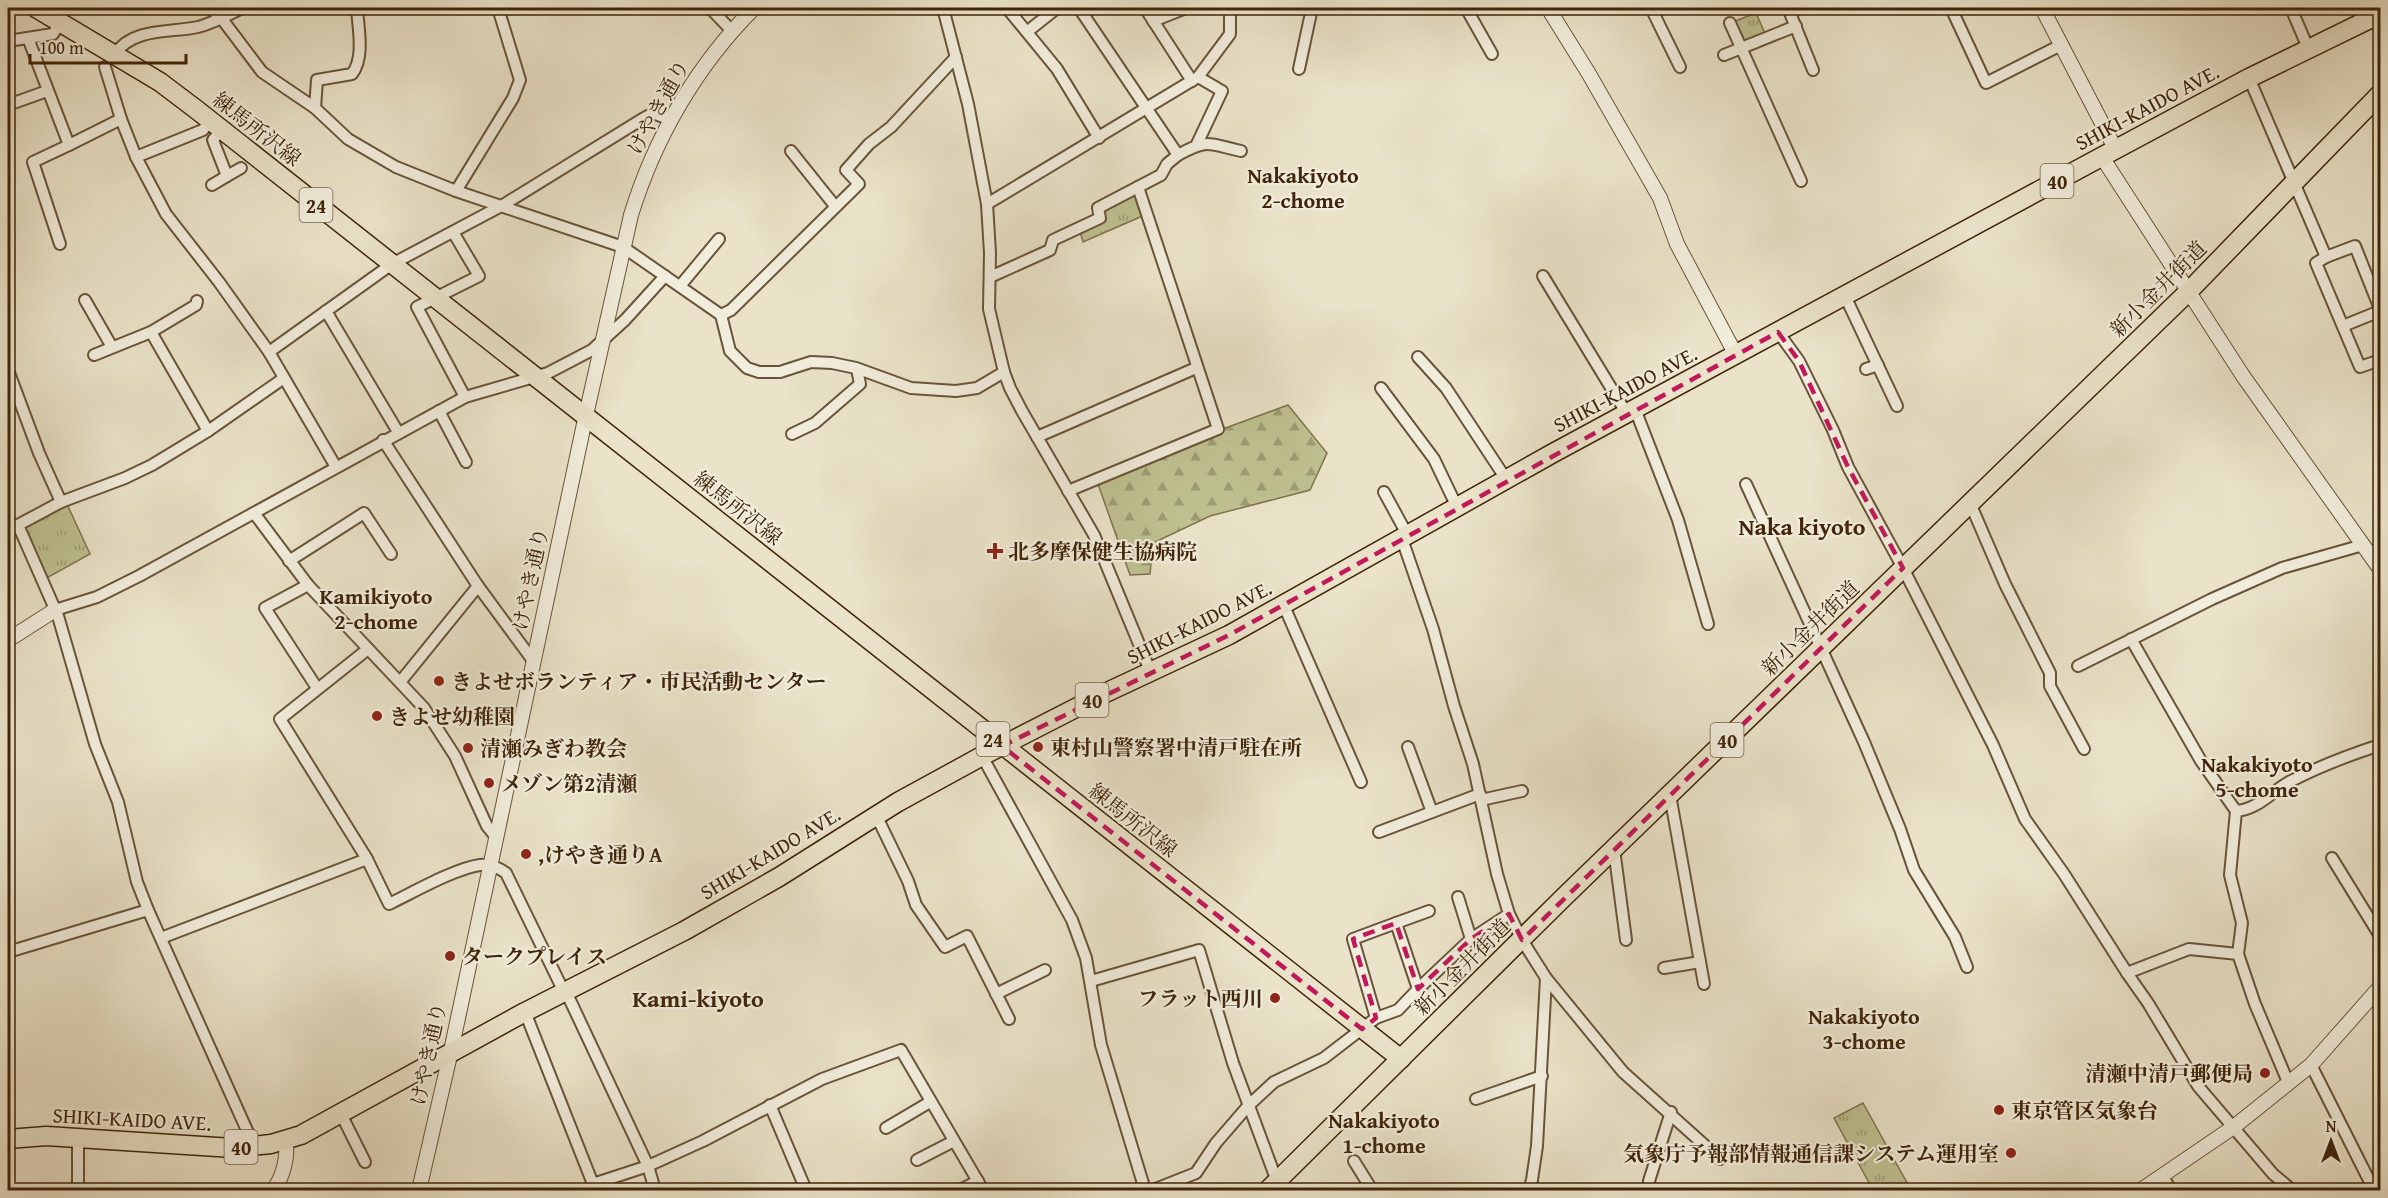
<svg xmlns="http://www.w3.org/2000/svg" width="2388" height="1198" font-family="'Gentium Book Plus','Noto Serif JP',serif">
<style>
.grass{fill:url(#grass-tufts);stroke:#80734d;stroke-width:1.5}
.forest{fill:url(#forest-firs);stroke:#80734d;stroke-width:1.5}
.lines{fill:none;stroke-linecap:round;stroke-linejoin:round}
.minor-casing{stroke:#6a5439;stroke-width:14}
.tertiary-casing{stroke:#6a5439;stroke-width:16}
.primary-casing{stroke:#402509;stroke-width:21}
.minor{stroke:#f1eddc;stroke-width:10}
.tertiary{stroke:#f1eddc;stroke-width:14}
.primary{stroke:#eae3c9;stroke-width:18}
.marked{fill:none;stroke:#c2185b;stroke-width:4.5;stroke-dasharray:12 8;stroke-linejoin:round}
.poi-dot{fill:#8f2418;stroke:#f1eddc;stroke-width:2}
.labels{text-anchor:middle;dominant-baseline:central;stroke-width:4.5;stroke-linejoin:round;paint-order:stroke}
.shield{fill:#f1eddc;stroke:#756148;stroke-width:1.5}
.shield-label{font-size:20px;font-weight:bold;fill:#402509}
.street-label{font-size:21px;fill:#402509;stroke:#f1eddc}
.poi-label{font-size:21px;font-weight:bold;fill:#402509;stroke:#f1eddc;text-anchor:start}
.neighbourhood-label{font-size:22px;font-weight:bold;fill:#402509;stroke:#f1eddc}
.quarter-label{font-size:24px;font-weight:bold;fill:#402509;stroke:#f1eddc}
</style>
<defs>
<pattern id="grass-tufts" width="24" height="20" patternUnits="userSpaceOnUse" patternTransform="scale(1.5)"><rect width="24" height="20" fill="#bfc191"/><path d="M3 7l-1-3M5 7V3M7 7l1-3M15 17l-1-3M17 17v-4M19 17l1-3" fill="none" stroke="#9d9d75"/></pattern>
<pattern id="forest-firs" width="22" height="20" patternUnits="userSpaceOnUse" patternTransform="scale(1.5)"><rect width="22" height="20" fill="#bfc191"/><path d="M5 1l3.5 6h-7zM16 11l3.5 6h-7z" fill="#9d9d75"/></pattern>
</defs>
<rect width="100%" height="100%" fill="#eae3c9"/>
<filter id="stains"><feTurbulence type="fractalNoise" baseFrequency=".00333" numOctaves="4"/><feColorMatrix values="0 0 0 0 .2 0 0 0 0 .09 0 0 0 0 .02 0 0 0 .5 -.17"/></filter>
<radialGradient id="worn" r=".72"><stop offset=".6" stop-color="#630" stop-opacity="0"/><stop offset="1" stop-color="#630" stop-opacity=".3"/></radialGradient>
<g class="grass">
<polygon points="1756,13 1767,38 1741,48 1730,23"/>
<polygon points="1138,187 1147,214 1083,242 1079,228 1100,218 1098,208"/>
<polygon points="66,502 90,554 45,579 22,525"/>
<polygon points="1863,1103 1911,1190 1873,1190 1834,1118"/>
</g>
<polygon class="forest" points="1288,405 1327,453 1310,490 1210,516 1153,543 1150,574 1130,575 1097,481 1220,430"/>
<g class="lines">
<g class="minor-casing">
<g id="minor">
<polyline points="210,8 222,19 262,72 315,108 348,139 396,167 456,191 623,247 721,315 730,351 747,368 759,372 780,372 811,362 832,363 856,368 911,388 956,391 977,388 1004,372"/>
<polyline points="710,8 732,31"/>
<polyline points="943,8 968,104 987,204 990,253 989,309 1004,372 1010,388 1022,411 1094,535 1151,673"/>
<polyline points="1007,8 1057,69 1099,138"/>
<polyline points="1145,8 1192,81"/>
<polyline points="1466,8 1492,54"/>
<polyline points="1651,8 1680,67"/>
<polyline points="1788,8 1813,70"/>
<polyline points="1951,8 1986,83 2061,45"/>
<polyline points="2291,8 2308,48"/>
<polyline points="1153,21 1186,8"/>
<polyline points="1730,23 1801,181"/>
<polyline points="1028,31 1057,8"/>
<polyline points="28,38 69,145 121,119 136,157 166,214 219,282 269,352 336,467"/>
<polyline points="8,41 53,34 61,22"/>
<path d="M 115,54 C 133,27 171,33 198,27 C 214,23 228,15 242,8"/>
<polyline points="1724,55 1796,26"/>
<polyline points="105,67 121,119"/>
<polyline points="1299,69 1312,8"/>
<polyline points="2249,78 2326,257 2355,246 2380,309"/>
<polyline points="8,105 47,91"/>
<path d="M 315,108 L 317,80 L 352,74 C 365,57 358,28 357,8"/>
<polyline points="221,130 213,140 227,176 241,168"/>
<polyline points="1197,144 1222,91 1198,77"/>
<polyline points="791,151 835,206"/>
<path d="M 1178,155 C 1208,138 1209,144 1241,151"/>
<polyline points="136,157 203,130 210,121"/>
<polyline points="212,185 227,176"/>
<polyline points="456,191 513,98 520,80 498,8"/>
<polyline points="987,204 1198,77 1230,34 1230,8"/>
<polyline points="453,232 479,276 417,307 465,397"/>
<polyline points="60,244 33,162 69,145"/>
<polyline points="2326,257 2316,263 2360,367 2380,360"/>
<polyline points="1543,276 1627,414"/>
<polyline points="990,277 1050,250 1053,240 1100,218 1098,208 1138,187"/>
<polyline points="680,286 719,239"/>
<polyline points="1845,296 1897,406"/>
<polyline points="85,300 112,347"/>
<polyline points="326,311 398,432"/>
<polyline points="721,315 731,310 859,184 846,170 869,144 891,127 956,57"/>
<polyline points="2343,326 2380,311"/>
<polyline points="151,332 208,431"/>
<polyline points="1778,332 1799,361 1833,430 1848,467 1903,568 1993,745 2025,819 2064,874 2127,973 2148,1003 2198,1086 2273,1174 2292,1190"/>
<polyline points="269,352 392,264 503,205 644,118 653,113 671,120"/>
<polyline points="94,355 151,332 196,305 197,301"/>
<polyline points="1418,357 1446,388 1506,479"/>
<polyline points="1866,369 1878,365"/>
<polyline points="8,370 39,453 61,502"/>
<polyline points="1381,388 1434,459 1457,507"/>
<polyline points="1635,409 1678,520 1708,624"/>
<polyline points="439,411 466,462"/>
<polyline points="792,434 815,423 860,384 857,369"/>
<polyline points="1037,437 1196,368"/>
<polyline points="383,440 478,586 534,662"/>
<polyline points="1746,484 1864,742 1900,829 1914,870 1955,937 1967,967"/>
<polyline points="1068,491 1218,429 1138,187 1161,175 1167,164 1178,155 1079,8"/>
<polyline points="1384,492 1408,536"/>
<polyline points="1970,503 2005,584 2050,673 2050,686 2084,749"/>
<polyline points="254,513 308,585 424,708 455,756 487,826 496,837"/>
<polyline points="1402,539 1433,629 1454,706 1473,764 1497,874 1509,914 1522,940 1546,978 1623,1072 1720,1159"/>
<polyline points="289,561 364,513 391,554"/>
<polyline points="308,585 265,608 317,688"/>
<polyline points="1284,606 1361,782"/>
<polyline points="55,610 97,597 139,576 465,397 548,373 592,350 625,320 665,276"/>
<path d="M 2131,639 L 2201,761 L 2236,811 C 2257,810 2271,792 2289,782 C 2318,767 2349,755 2380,745"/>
<path d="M 368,649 L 280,719 L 367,859 L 389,904 C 412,893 456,868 480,865 C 489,864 499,868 506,873 L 564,992 L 569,998 L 648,1166 L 655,1190"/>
<polyline points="2078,666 2212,599 2282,568 2363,545"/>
<polyline points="401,681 478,586"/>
<polyline points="1408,747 1432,812"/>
<polyline points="982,756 1072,920 1086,958 1101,1045 1145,1190"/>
<polyline points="1670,795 1704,984"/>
<polyline points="1481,800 1522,791"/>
<polyline points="2236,811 2230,875 2242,923 2238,954 2255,1004 2288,1082"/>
<polyline points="876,815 908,881 916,905 945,947 967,936 1009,1019"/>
<polyline points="1379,832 1480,794"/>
<polyline points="1614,849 1626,940"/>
<polyline points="2332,858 2380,936"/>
<polyline points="1458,897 1471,939"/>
<polyline points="1396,923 1429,911"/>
<polyline points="161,938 367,859"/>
<polyline points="8,952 148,910"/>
<polyline points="1664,968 1700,962"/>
<polyline points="2127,973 2189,949 2238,954"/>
<polyline points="1091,981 1199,950 1233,1063 1278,1184"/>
<polyline points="996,994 1045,970"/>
<polyline points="525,1012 593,1184 648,1166 703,1141 822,1079 901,1050 983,1190"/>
<polyline points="1376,1018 1353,939 1396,923 1418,989"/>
<polyline points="2311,1065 2374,1190"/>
<polyline points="1476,1099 1542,1076"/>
<polyline points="770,1105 806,1190"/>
<polyline points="341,1114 365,1162"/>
<polyline points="886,1128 930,1102"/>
<polyline points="254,1146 148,910 137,882 118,802 95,744 58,616 18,525 61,502 125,478 152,465 208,431 284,378"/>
<polyline points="917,1160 954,1141"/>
<polyline points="1354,1161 1372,1190"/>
<polyline points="2162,1175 2171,1190"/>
<polyline points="78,1190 78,1139"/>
<polyline points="960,1190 978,1181"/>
<polyline points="1153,1190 1196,1173 1216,1143 1248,1106 1274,1082 1324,1058 1376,1018 1398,1010 1418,989 1471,939 1509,914"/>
<polyline points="1529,1190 1532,1180 1537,1146 1546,978"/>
<polyline points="1650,1190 1649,1181 1671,1112"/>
</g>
</g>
<g class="tertiary-casing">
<g id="tertiary">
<polyline points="1548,8 1589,74 1660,198 1677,244 1736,355"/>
<polyline points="2042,8 2116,150"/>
<polyline points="2102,157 2243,376 2380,569"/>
<polyline points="8,640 55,610"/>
<path d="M 273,1190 C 283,1178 289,1155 285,1140"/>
<path d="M 419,1190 L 451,1051 L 584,424 L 631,215 C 655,137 697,65 754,8"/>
<polyline points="2141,1190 2235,1126 2311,1065 2380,987"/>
</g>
</g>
<g class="primary-casing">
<g id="primary">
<polyline points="36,8 160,82 197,110 1401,1059"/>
<polyline points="8,1139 46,1136 233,1148 271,1144 301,1135 525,1012 684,931 779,877 898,802 982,756 1101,695 1229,635 1555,452 2090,163 2249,78 2380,14"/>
<polyline points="1268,1190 1564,897 2188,292 2380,94"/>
</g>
</g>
<use href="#minor" class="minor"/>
<use href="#tertiary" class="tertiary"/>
<use href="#primary" class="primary"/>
</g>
<path class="marked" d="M 1778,332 L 1799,361 L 1848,467 L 1903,568 L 1522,940 L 1509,914 L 1471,939 L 1418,989 L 1396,923 L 1353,939 L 1376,1018 L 1362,1029 L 1002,746 L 1229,635 Z"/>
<g class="poi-dot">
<path d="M992 542h6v6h6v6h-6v6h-6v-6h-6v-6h6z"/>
<circle cx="439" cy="681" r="6"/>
<circle cx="377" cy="716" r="6"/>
<circle cx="1038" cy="747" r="6"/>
<circle cx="468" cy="748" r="6"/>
<circle cx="489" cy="783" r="6"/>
<circle cx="526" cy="854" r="6"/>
<circle cx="450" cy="956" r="6"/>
<circle cx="1275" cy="998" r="6"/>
<circle cx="2265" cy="1073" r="6"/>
<circle cx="1999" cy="1110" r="6"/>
<circle cx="2011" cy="1153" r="6"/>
</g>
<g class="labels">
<g class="shield">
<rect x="2040.5" y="164" width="33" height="34" rx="4.5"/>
<rect x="299.5" y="188" width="33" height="34" rx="4.5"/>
<rect x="1075.5" y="683" width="33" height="34" rx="4.5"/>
<rect x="976.5" y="722" width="33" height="34" rx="4.5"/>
<rect x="1710.5" y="723" width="33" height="34" rx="4.5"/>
<rect x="224.5" y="1130" width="33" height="34" rx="4.5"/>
</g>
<g class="shield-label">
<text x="2057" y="181">40</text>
<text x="316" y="205">24</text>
<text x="1092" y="700">40</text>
<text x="993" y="739">24</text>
<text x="1727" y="740">40</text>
<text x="241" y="1147">40</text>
</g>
<g class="street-label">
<text transform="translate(658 107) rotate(-61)">けやき通り</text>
<text transform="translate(2147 107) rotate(-28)">SHIKI-KAIDO AVE.</text>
<text transform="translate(257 129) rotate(38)">練馬所沢線</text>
<text transform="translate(2158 289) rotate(-45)">新小金井街道</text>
<text transform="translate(1625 389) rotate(-28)">SHIKI-KAIDO AVE.</text>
<text transform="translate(738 508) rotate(38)">練馬所沢線</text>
<text transform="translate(530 579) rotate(-78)">けやき通り</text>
<text transform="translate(1199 622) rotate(-27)">SHIKI-KAIDO AVE.</text>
<text transform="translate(1810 628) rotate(-44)">新小金井街道</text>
<text transform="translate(1133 820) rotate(38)">練馬所沢線</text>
<text transform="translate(770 853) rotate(-31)">SHIKI-KAIDO AVE.</text>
<text transform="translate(1462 967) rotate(-45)">新小金井街道</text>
<text transform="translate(428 1054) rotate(-78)">けやき通り</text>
<text transform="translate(132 1119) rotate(3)">SHIKI-KAIDO AVE.</text>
</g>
<g class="poi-label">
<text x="1008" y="551">北多摩保健生協病院</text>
<text x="451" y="681">きよせボランティア・市民活動センター</text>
<text x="389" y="716">きよせ幼稚園</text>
<text x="1050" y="747">東村山警察署中清戸駐在所</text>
<text x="480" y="748">清瀬みぎわ教会</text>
<text x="501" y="783">メゾン第2清瀬</text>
<text x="538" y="854">,けやき通りA</text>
<text x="462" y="956">タークプレイス</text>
<text x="1263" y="998" text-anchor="end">フラット西川</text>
<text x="2253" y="1073" text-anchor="end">清瀬中清戸郵便局</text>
<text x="2011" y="1110">東京管区気象台</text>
<text x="1999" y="1153" text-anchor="end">気象庁予報部情報通信課システム運用室</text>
</g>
<g class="neighbourhood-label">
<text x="1303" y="175">Nakakiyoto<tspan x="1303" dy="25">2-chome</tspan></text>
<text x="376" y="596">Kamikiyoto<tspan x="376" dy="25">2-chome</tspan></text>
<text x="2257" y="764">Nakakiyoto<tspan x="2257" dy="25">5-chome</tspan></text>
<text x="1864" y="1016">Nakakiyoto<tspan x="1864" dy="25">3-chome</tspan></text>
<text x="1384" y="1120">Nakakiyoto<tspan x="1384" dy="25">1-chome</tspan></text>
</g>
<g class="quarter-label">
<text x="1802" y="526">Naka kiyoto</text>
<text x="698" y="998">Kami-kiyoto</text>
</g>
</g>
<rect width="2388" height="1198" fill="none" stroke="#eae3c9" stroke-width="30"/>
<rect x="9" y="9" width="2370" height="1180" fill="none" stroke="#402509" stroke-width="3"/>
<rect x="15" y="15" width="2358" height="1168" fill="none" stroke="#402509" stroke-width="1.5"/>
<g transform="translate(2331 1141)" stroke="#f1eddc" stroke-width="4.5" paint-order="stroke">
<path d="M0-4.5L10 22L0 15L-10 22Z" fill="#402509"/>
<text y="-9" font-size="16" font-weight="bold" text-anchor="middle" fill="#402509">N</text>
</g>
<path d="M30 54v9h156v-9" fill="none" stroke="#402509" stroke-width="3"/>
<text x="39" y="54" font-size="18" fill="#402509" stroke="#f1eddc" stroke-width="4.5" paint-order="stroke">100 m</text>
<rect width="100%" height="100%" filter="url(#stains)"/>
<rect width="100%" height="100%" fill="url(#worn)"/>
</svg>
